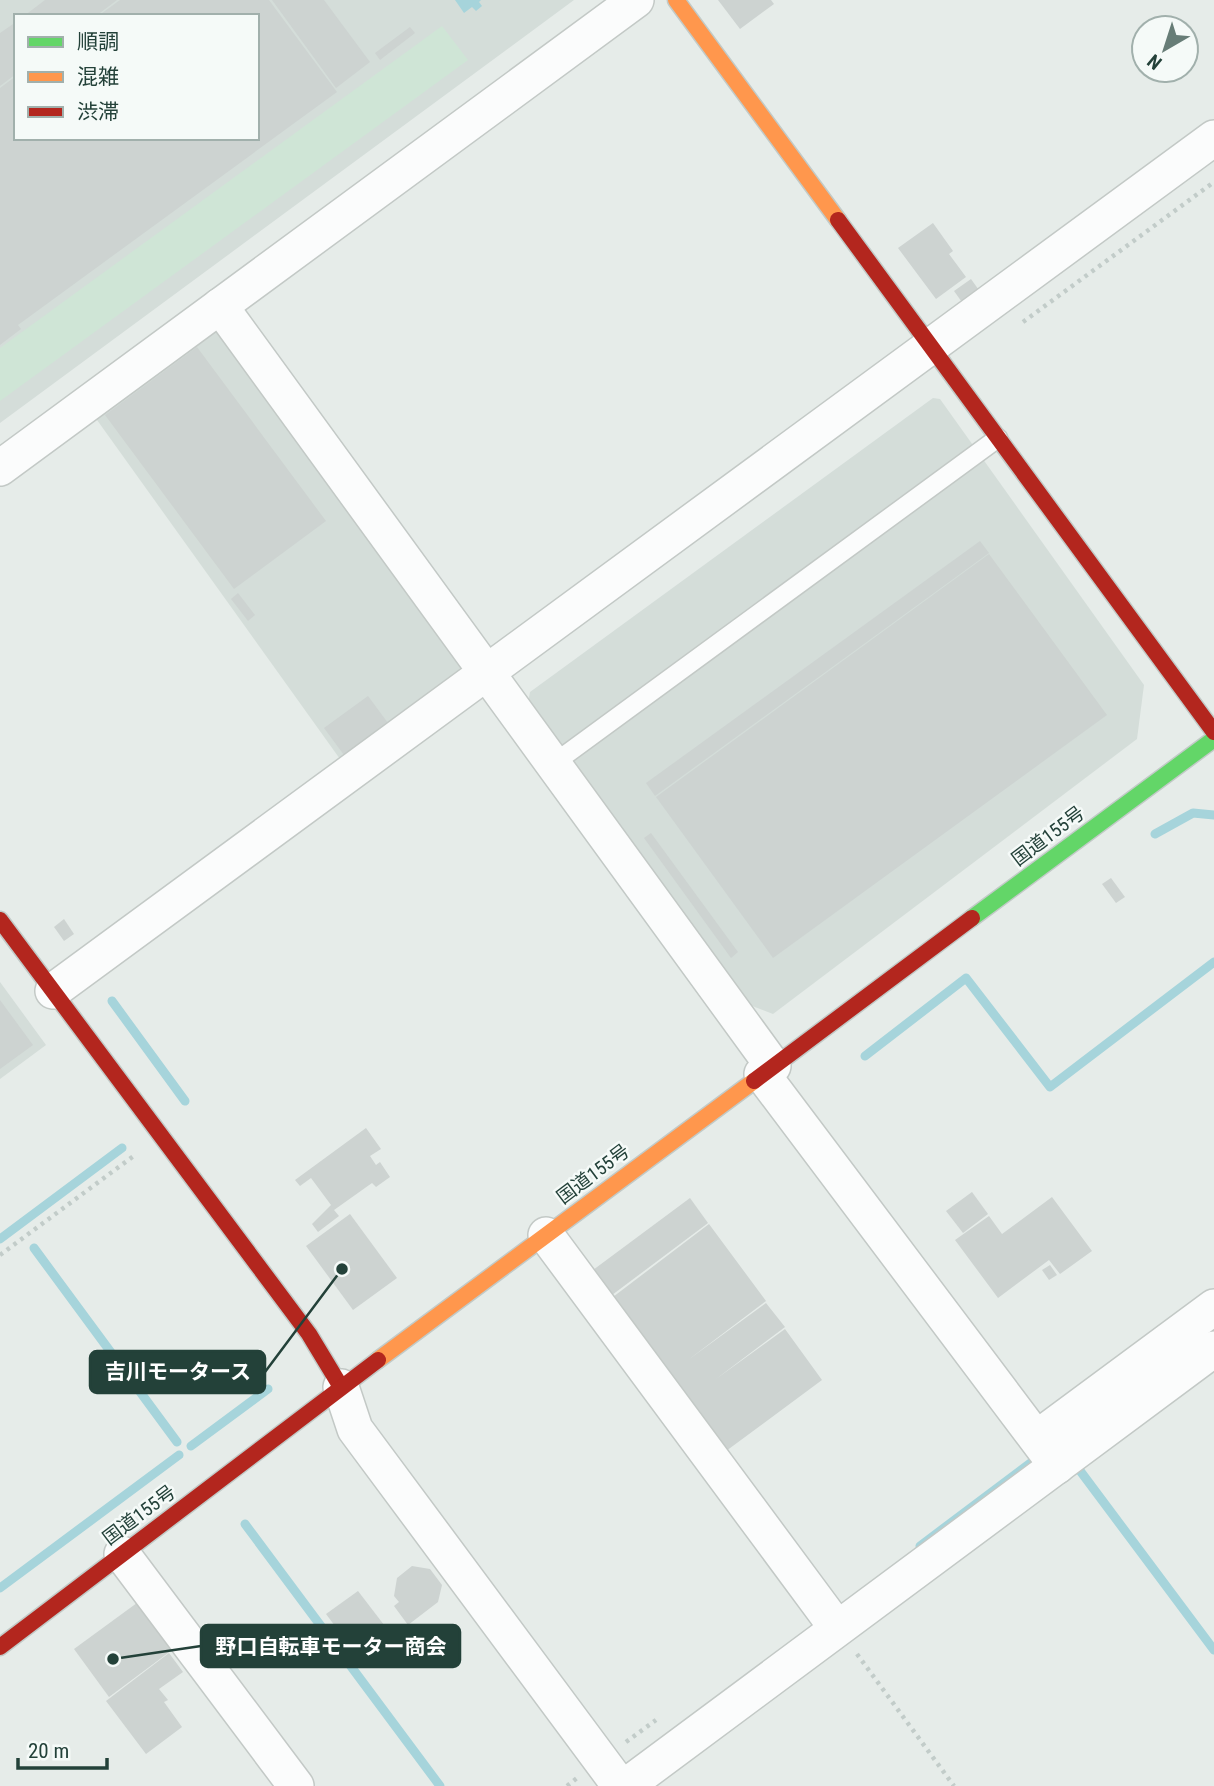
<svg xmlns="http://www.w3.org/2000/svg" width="1214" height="1786" font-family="'Roboto Condensed','Noto Sans JP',sans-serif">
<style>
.built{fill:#d4ddd9;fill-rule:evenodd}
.green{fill:#cfe5d6}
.water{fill:#a6d4db}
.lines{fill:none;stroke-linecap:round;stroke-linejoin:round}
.stream{stroke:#a6d4db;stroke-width:9}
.building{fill:#cdd3d1}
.lane-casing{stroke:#c3c9c6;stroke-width:21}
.street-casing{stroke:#c3c9c6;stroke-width:38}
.fast-casing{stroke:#c2cac7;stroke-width:19}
.slow-casing{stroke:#c2cac7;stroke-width:19}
.jam-casing{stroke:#c2cac7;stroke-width:19}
.path{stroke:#c2ccc9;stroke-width:4.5;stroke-dasharray:3.5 5;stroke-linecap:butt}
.lane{stroke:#fbfcfc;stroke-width:18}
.street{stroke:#fbfcfc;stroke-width:35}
.fast{stroke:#63d668;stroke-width:16}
.slow{stroke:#ff974d;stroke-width:16}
.jam{stroke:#b3261e;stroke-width:16}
.labels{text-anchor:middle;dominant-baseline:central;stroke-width:5;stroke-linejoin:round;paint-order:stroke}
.street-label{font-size:19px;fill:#234139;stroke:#f5faf8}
.leader{fill:none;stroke:#234139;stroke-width:2.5}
.callout-dot{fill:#234139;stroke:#f5faf8;stroke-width:2.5}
.callout{fill:#234139;stroke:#234139;stroke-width:2.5}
.callout-label{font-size:21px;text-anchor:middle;font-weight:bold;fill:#fff}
</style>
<rect width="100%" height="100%" fill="#e6ece9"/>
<g class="built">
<path d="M 0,0 L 574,0 L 0,423 ZM 16,16 L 257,16 L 257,138 L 16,138 Z"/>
<polygon points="217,327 467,663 465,677 345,766 92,413"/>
<polygon points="933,398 940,399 1144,685 1137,739 773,1014 747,1004 528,703 530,692"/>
<polygon points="0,982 46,1045 0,1079"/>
</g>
<polygon class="green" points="442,26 468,60 0,401 0,348"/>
<polygon class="water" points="455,0 481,0 479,2 482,6 476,11 472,7 464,13"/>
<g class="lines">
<g class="stream">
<polyline points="1155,834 1193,813 1214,815"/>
<polyline points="112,1001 185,1101"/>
<polyline points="865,1056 966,978 1050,1087 1214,962"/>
<polyline points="0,1239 122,1148"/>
<polyline points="34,1248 177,1442"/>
<polyline points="191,1446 268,1389"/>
<polyline points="1075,1464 1214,1650"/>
<polyline points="245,1524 440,1786"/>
<polyline points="920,1546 1033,1461"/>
<polyline points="0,1588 179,1455"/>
</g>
</g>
<g class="building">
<polygon points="45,0 117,0 96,16 24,16"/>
<polygon points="120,0 269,0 337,92 18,325 21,329 0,345 0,88 16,76 16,138 257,138 257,16 98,16"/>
<polygon points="272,0 324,0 370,62 336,88"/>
<polygon points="718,0 771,0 774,4 740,29"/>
<polygon points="16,22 16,74 0,86 0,33"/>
<polygon points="410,27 415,33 380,60 375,53"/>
<polygon points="933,223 953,251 949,254 966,277 936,299 898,248"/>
<polygon points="971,279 981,293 964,305 954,291"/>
<polygon points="197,347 326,521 234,589 105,415"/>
<polygon points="980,541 989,553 655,796 646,783"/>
<polygon points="989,554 1107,715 773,958 656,797"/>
<polygon points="238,593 255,615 248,621 231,599"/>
<polygon points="368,696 388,723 344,755 324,728"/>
<polygon points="651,833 738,952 731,958 644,838"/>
<polygon points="1111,878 1125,897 1116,903 1102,884"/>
<polygon points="64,919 74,934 64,941 54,927"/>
<polygon points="0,1000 33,1045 0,1069"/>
<polygon points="366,1128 381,1149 370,1156 376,1165 380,1162 390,1177 376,1187 372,1183 334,1210 339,1216 318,1232 312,1224 331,1205 311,1178 300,1186 295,1180"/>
<polygon points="972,1192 988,1214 963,1233 946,1211"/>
<polygon points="1052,1197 1092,1251 1060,1274 1049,1260 998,1298 955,1240 989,1216 1002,1234"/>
<polygon points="690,1198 708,1223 608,1298 589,1273"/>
<polygon points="350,1214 397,1278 353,1310 306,1246"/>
<polygon points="709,1224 766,1301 688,1360 766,1303 785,1327 716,1379 785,1329 822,1380 722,1454 609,1300"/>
<polygon points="1050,1265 1057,1275 1049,1280 1042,1270"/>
<polygon points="412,1566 430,1569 442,1585 438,1602 408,1625 394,1606 399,1602 394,1596 397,1578"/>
<polygon points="358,1591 391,1634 359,1658 326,1614"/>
<polygon points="141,1600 176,1647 109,1697 74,1649"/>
<polygon points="169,1653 183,1672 159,1689 168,1700 164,1702 182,1727 146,1754 106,1701"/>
</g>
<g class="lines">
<g class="lane-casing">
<polyline id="lane" points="553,764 998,438"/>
</g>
<g class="street-casing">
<g id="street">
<polyline points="220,306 773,1066"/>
<polyline points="0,468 636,0"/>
<polyline points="53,991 1214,138"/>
<polyline points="762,1074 1057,1466"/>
<polyline points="546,1235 837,1628"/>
<polyline points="341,1387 355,1429 620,1786"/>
<polyline points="1037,1438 1214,1307"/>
<polyline points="122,1554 296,1786"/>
<polyline points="626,1786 1214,1349"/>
</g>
</g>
<g class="fast-casing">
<polyline id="fast" points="972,918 1214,739"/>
</g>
<g class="slow-casing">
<g id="slow">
<polyline points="676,0 838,220"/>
<polyline points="378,1360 754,1081"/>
</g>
</g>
<g class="jam-casing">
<g id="jam">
<polyline points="838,220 1214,732"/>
<polyline points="0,920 309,1334 341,1387"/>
<polyline points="754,1081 972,918"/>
<polyline points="0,1647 378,1360"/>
</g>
</g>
<g class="path">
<polyline points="1023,322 1214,182"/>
<polyline points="0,1255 135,1155"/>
<polyline points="857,1654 954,1786"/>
<polyline points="626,1742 656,1720"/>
<polyline points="567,1786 577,1778"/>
</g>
<use href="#lane" class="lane"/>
<use href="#street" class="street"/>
<use href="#fast" class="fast"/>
<use href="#slow" class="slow"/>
<use href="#jam" class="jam"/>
</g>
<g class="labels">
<g class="street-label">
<text transform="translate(1048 836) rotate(-37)">国道155号</text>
<text transform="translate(593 1174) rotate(-37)">国道155号</text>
<text transform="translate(139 1515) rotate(-37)">国道155号</text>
</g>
</g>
<path class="leader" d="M342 1269L265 1372M113 1659L201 1646"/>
<g class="callout-dot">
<circle cx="342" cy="1269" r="7"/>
<circle cx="113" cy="1659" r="7"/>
</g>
<g class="callout">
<rect x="90" y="1351" width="175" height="42" rx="7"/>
<rect x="201" y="1625" width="259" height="42" rx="7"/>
</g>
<g class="callout-label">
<text x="178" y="1379">吉川モータース</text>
<text x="331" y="1654">野口自転車モーター商会</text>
</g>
<rect x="14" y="14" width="245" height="126" fill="#f5faf8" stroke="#a1b0ac" stroke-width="2"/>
<rect x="28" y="37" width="35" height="10" fill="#63d668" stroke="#a1b0ac" stroke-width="2"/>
<text x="77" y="49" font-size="21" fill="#234139">順調</text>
<rect x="28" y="72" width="35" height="10" fill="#ff974d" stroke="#a1b0ac" stroke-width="2"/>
<text x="77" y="84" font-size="21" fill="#234139">混雑</text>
<rect x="28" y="107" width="35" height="10" fill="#b3261e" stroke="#a1b0ac" stroke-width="2"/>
<text x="77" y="119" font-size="21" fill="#234139">渋滞</text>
<g transform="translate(1165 49) rotate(219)"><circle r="33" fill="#f5faf8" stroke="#a1b0ac" stroke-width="2"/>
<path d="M0-5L12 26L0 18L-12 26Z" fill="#677d77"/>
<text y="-10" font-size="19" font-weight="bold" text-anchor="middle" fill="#234139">N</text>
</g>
<path d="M18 1758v10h89v-10" fill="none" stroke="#234139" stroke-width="3.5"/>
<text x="28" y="1758" font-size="21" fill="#234139" stroke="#f5faf8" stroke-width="5" paint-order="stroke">20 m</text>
</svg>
